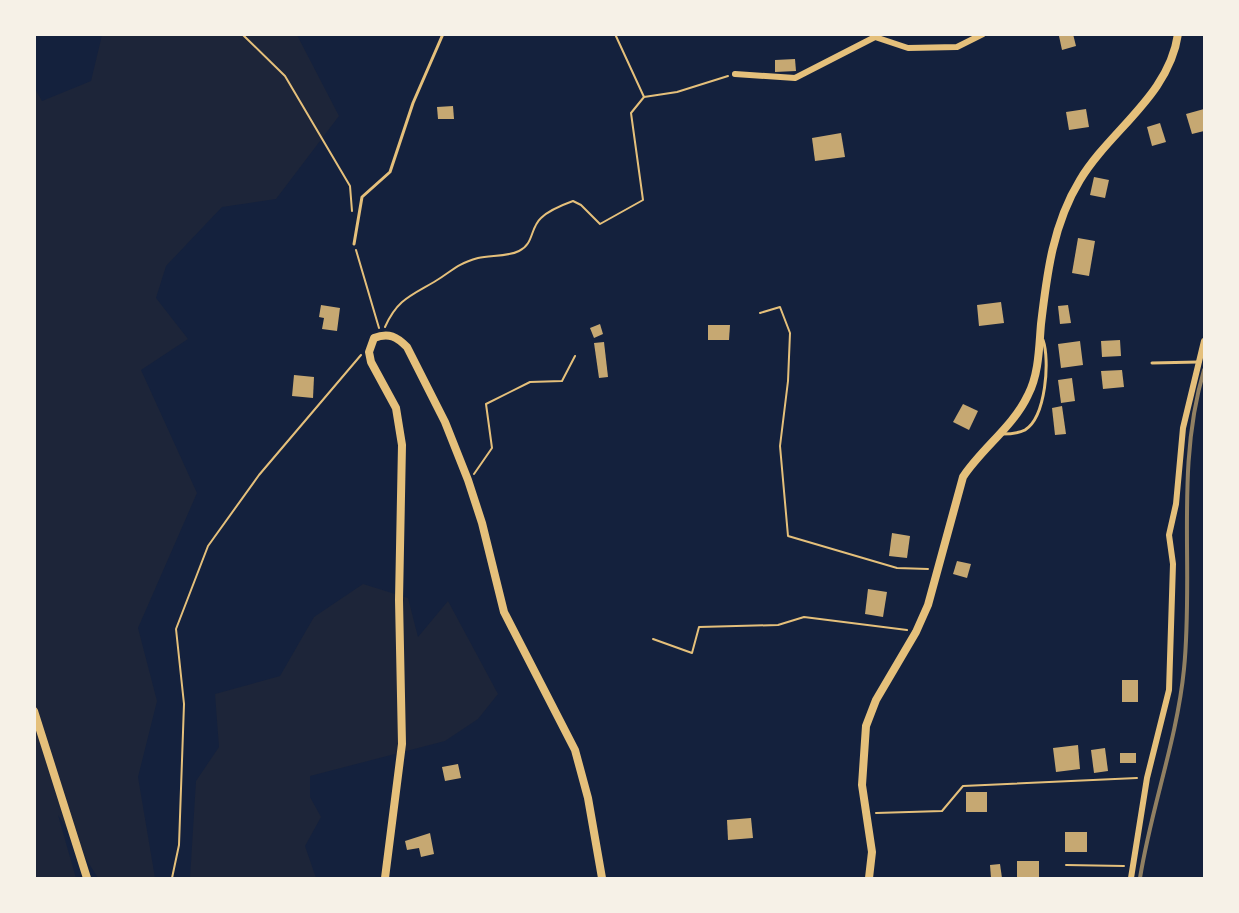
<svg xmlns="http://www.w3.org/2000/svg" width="1239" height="913" font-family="Ubuntu,sans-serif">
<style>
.green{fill:#1d2539}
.building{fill:#c6a872}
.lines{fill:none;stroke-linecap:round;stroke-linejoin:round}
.path{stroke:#e5c07b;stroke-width:2}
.service{stroke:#e5c07b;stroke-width:3}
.minor{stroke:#e5c07b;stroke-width:6}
.secondary{stroke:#e5c07b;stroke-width:8}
.rail{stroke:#918062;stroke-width:4}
</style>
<rect width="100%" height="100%" fill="#14213d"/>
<g class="green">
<polygon points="102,35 297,35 339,116 276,199 222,207 166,266 156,298 188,339 141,370 197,493 138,628 157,701 138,777 155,878 98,878 58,815 76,878 35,878 34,87 42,101 91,81"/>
<polygon points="363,584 408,598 418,637 448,601 498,694 478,719 445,741 310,776 310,797 321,817 305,846 316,878 190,878 196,781 219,747 215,694 280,676 314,617"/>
</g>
<g class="building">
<polygon points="1073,34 1076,46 1062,50 1059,36"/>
<polygon points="795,59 796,71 775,72 775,60"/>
<polygon points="453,106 454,119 438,119 437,107"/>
<polygon points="1086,109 1089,127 1069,130 1066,112"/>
<polygon points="1204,109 1204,131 1192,134 1186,114"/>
<polygon points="1160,123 1166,142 1152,146 1147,127"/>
<polygon points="841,133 845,157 815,161 812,138"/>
<polygon points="1094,177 1109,180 1105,198 1090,195"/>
<polygon points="1078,238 1095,241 1089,276 1072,273"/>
<polygon points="1001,302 1004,323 979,326 977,305"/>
<polygon points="321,305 340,308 337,331 322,329 324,318 319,317"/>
<polygon points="1068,305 1071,323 1060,324 1058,306"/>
<polygon points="600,324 603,334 594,338 590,328"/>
<polygon points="708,325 730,325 729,340 708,340"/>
<polygon points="1120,340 1121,356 1102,357 1101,341"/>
<polygon points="1080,341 1083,365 1061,368 1058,344"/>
<polygon points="604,342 608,377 599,378 594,343"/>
<polygon points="1122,370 1124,387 1103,389 1101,371"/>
<polygon points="294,375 314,377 313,398 292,396"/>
<polygon points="1072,378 1075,401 1061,403 1058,380"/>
<polygon points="963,404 978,411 969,430 953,422"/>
<polygon points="1062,406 1066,434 1055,435 1052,408"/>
<polygon points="892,533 910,536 907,558 889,556"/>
<polygon points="957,561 971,564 967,578 953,574"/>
<polygon points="868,589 887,592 883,617 865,614"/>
<rect x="1122" y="680" width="16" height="22"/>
<polygon points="1078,745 1080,769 1056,772 1053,748"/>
<polygon points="1105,748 1108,771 1094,773 1091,750"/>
<rect x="1120" y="753" width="16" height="10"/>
<polygon points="458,764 461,778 445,781 442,767"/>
<rect x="966" y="792" width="21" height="20"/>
<polygon points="751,818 753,838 728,840 727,820"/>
<rect x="1065" y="832" width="22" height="20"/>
<polygon points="430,833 434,854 421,857 419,848 407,850 405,841"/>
<rect x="1017" y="861" width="22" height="17"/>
<polygon points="1000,864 1002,878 991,878 990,865"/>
</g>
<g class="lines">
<g class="path">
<polyline points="242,34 285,76 350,186 352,211"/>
<polyline points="615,34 644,97 677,92 728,76"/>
<polyline points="356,250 379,328"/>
<polyline points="760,313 780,307 790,333 788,381 780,446 788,536 897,568 928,569"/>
<path d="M 385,327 C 397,300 410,296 434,282 C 453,271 454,265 478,258 C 490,255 507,257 519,251 C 534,244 530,228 541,218 C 549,210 562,205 573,201 L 581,205 L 600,224 L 643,200 L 631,113 L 644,97"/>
<polyline points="474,474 492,448 486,404 530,382 562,381 575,356"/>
<polyline points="653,639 692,653 699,627 778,625 804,617 907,630"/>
<polyline points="876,813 942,811 963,786 1137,778"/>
<polyline points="1066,865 1124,866"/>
<polyline points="172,878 179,845 184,704 176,629 208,546 259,475 361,355"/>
</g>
<g class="service">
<polyline points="354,244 362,197 390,172 413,103 443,34"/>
<polyline points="1152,363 1198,362"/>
<path d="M 1002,434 C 1009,434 1019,433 1025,430 C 1046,417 1050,360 1043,340"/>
</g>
<g class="minor">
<polyline points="735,74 795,78 875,37 908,48 957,47 983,34"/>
<polyline points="1131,878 1147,778 1169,690 1173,564 1169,535 1176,504 1183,428 1204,341"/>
</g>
<g class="secondary">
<polyline points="34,711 87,878"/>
<path d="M 385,878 L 402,744 L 399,600 L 402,445 L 396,408 L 371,362 L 369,352 L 374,338 C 389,332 397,337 407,347 L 445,422 L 468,480 L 482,523 L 504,612 L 575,750 L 588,798 L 602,878"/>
<path d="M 869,878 L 872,852 L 862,785 L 866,726 L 876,700 L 916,632 L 928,605 L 963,477 C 982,448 1013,427 1028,395 C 1039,374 1039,347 1041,324 C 1047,273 1053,224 1080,180 C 1110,130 1169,96 1178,34"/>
</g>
<path class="rail" d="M 1140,878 C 1151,808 1177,740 1184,669 C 1194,569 1175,467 1204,370"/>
</g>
<rect width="1239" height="913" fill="none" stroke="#f6f1e7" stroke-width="72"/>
</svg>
